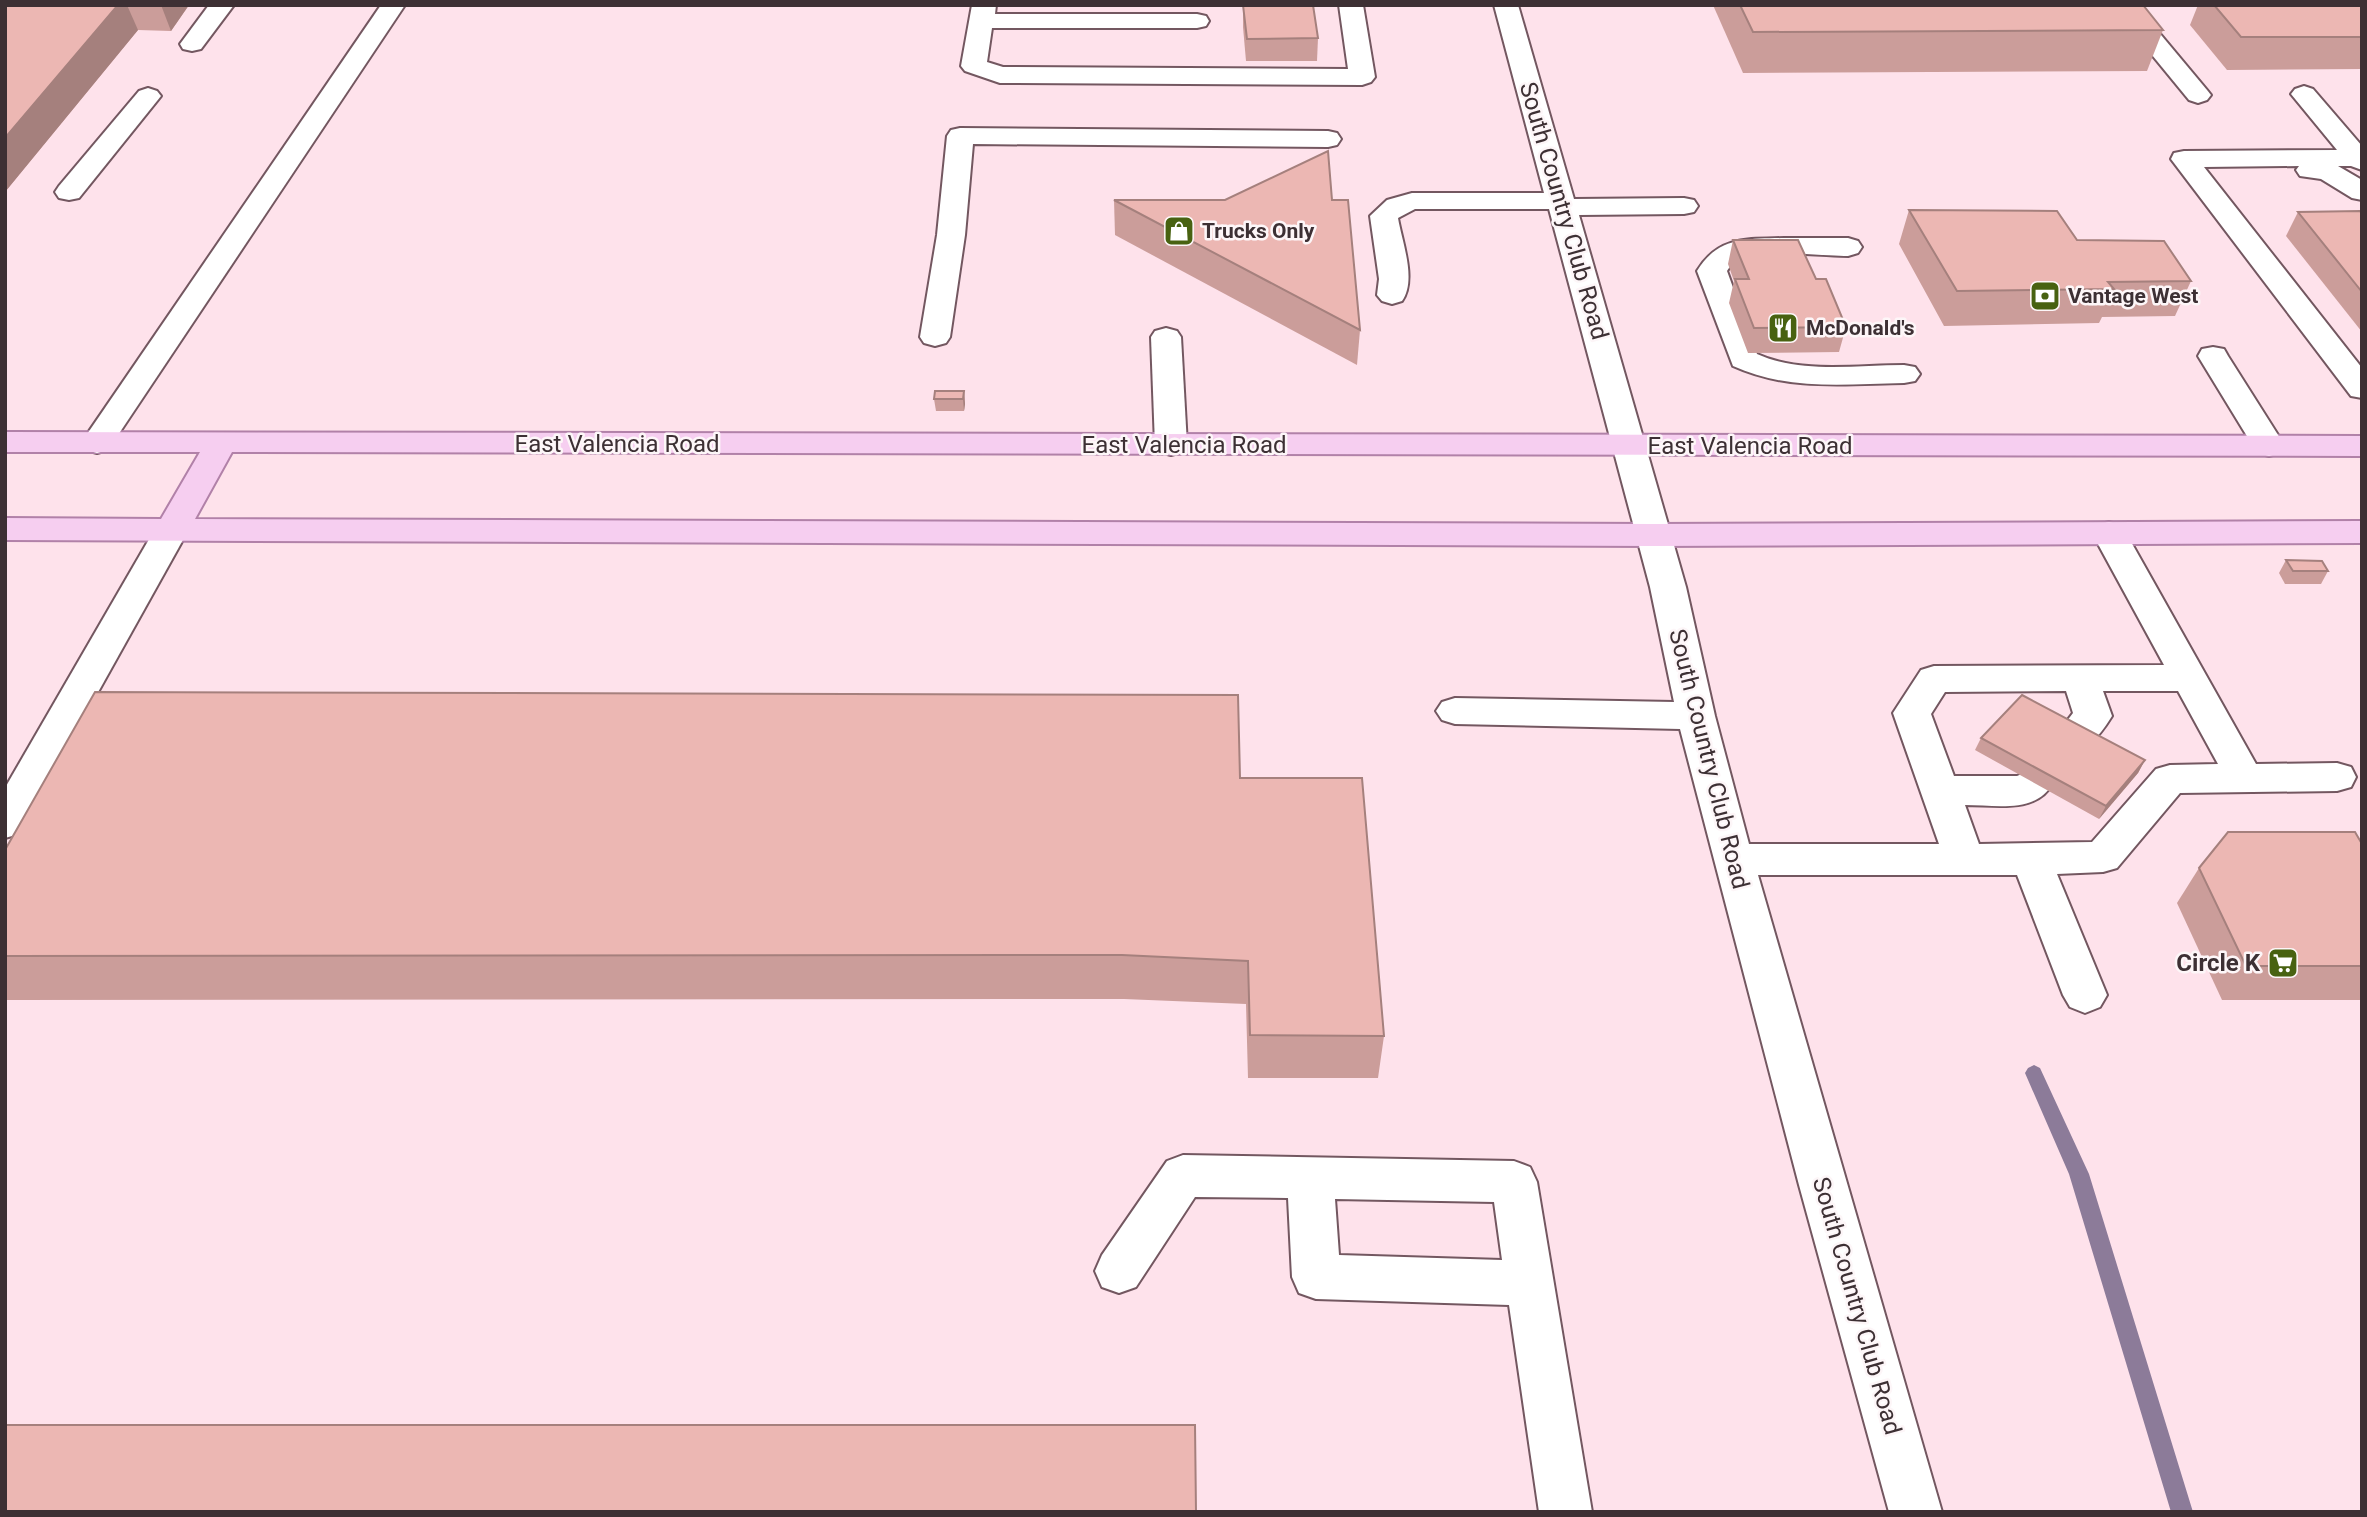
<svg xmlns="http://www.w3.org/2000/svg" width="2367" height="1517" font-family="Roboto,sans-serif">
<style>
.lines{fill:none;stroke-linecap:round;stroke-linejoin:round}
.stream{fill:#8c7b99;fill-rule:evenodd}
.minor-casing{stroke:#735760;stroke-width:4}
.major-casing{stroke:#b181a8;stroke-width:4}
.minor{fill:#fff;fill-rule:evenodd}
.major{fill:#f6cef0;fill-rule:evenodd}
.wall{fill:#cb9d9a}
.shaded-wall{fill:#a5807d}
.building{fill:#ecb7b3;stroke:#a5807d;stroke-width:2}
.labels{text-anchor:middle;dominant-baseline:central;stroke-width:5;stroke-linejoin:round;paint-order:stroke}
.far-poi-label{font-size:21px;font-weight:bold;fill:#3d3034;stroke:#fdf6f8;text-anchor:start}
.street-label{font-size:24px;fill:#3d3034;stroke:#fdf6f8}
.poi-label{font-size:24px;font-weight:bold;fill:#3d3034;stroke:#fdf6f8;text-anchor:end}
</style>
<rect width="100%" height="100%" fill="#fee2eb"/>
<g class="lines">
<polygon class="stream" points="2034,1065 2040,1068 2089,1174 2193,1512 2171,1512 2069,1174 2025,1073 2028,1068"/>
<g class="minor-casing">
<g id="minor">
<polygon points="209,5 234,5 201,49 192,51 183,49 180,44"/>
<polygon points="381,5 405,5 108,450 97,453 86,450 81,443"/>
<polygon points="972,5 996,5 995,14 1197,14 1206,16 1209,21 1206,26 1197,28 992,28 987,62 1003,67 1348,69 1339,5 1363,5 1375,77 1371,82 1362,85 1000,83 965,71 961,66"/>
<path d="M 1494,5 L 1518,5 L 1574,199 L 1684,198 L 1694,200 L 1698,206 L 1694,212 L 1684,214 L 1579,215 L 1686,587 L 1715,716 L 1749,844 L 1939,844 L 1893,713 L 1921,670 L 1934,666 L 2164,665 L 2092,533 L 2097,525 L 2109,522 L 2121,525 L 2126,533 L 2256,764 L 2337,763 L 2351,767 L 2356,777 L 2351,787 L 2337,791 L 2180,793 L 2117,868 L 2103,872 L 2057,874 L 2107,995 L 2100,1007 L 2085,1013 L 2070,1007 L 2063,995 L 2017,875 L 1758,875 L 1942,1512 L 1889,1512 L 1799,1185 L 1680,729 L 1455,724 L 1442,720 L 1436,711 L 1442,702 L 1455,698 L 1674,702 L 1650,587 L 1549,209 L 1415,209 L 1398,218 C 1402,242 1417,280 1402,301 L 1392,304 L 1382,301 L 1377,295 L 1379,279 L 1370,216 L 1387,200 L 1412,193 L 1544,193 ZM 2066,691 L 2073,713 L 2054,738 L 2060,748 C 2085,755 2099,737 2112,716 L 2103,691 L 2178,691 L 2218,764 L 2170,765 L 2156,769 L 2092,842 L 1979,844 L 1965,805 C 1996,805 2036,814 2053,783 L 2048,773 L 2034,769 L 2017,776 L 1954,776 L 1931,714 L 1945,692 Z"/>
<polygon points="2111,5 2136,5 2207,90 2211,95 2207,100 2198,103 2189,100"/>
<polygon points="2304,86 2313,89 2362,146 2362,170 2351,166 2338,166 2362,180 2362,200 2352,198 2321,179 2300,176 2296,170 2299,166 2204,167 2362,368 2362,398 2351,396 2171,159 2174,153 2184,151 2337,150 2291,94 2295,89"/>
<polygon points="148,88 157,91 161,96 157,101 79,198 69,200 59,198 55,192 59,186 139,91"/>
<polygon points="960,128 1328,131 1337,133 1341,139 1337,145 1328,147 973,144 965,235 950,337 946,343 935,346 924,343 920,337 937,235 947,136 951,130"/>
<path d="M 1784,238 L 1848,238 L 1858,241 L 1862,247 L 1858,253 L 1848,256 C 1820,256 1741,245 1727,271 L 1757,354 C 1801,374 1856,365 1904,365 L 1915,367 L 1920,374 L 1915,381 L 1904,383 C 1844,384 1788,391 1733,366 L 1697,271 C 1718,236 1748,239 1784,238 Z"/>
<polygon points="1166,328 1177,331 1181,337 1187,445 1182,452 1171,455 1160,452 1155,445 1151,337 1155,331"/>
<polygon points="2213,347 2224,349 2228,356 2285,446 2280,453 2269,456 2258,453 2253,446 2198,356 2202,349"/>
<polygon points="172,518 184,521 189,529 19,834 5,838 5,788 155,529 160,521"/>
<path d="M 1183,1155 L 1514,1161 L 1530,1167 L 1537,1182 L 1592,1512 L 1539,1512 L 1509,1305 L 1316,1299 L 1299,1293 L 1292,1277 L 1288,1198 L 1195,1197 L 1136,1287 L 1119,1293 L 1102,1287 L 1095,1271 L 1102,1255 L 1167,1161 ZM 1335,1199 L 1494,1202 L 1502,1260 L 1339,1255 Z"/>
</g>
</g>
<g class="major-casing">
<polygon id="major" points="5,432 2362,436 2362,456 232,452 195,519 1653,524 2362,521 2362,543 1653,546 5,540 5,518 161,519 200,452 5,452"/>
</g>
<use href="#minor" class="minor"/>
<use href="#major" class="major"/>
</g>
<g class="wall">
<polygon points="5,5 189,5 171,31 138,30 5,192"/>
<polygon points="1243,5 1318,38 1317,61 1246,61 1243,27"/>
<polygon points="1713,5 2143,5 2163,30 2147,71 1743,73"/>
<polygon points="2198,5 2362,5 2362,69 2227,70 2190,25"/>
<polygon points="1114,200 1332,200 1360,330 1357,365 1115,235"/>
<polygon points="1909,210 2077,240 2191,281 2175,316 2102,317 2099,323 1944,326 1899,244"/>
<polygon points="2298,212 2362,214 2362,332 2286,236"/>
<polygon points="1733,240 1816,279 1846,327 1839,352 1748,353 1729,303 1734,281 1728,264"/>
<polygon points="964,391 965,404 964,411 936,411 934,399"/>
<polygon points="2286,560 2328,571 2321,584 2285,584 2279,573"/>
<polygon points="1981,738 2145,760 2138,773 2099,819 1975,750"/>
<polygon points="1240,778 1384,1036 1378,1078 1248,1078 1246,1004 1124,999 5,1000 5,850"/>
<polygon points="2362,844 2362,1000 2222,1000 2177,903 2199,868"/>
</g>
<g class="shaded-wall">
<polygon points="118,5 127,5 138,30 5,192 5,138"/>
<polygon points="161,5 189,5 171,31"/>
<polygon points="964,391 965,404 964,411 963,399"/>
<polygon points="2145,760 2138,773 2099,819 2106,806"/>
</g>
<g class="building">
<polygon points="5,5 118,5 5,138"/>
<polygon points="1243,5 1313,5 1318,38 1247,39"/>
<polygon points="1740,5 2143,5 2163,30 1753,32"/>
<polygon points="2214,5 2362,5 2362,37 2241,37"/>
<polygon points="1328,151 1332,200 1348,200 1360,330 1114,200 1225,200"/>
<polygon points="1909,210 2057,211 2077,240 2164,241 2191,281 2108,282 2114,289 1957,291"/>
<polygon points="2360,211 2362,214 2362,292 2298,212"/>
<polygon points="1733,240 1798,240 1816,279 1826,279 1846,327 1754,328 1735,279 1749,279"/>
<polygon points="935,391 964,391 963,399 934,399"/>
<polygon points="2286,560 2322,561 2328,571 2293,571"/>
<polygon points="95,692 1238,695 1240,778 1362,778 1384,1036 1250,1035 1248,961 1122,955 5,956 5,850"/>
<polygon points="2022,695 2145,760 2106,806 1981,738"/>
<polygon points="2228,832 2355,832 2362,844 2362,966 2246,966 2199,868"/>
<polygon points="5,1425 1195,1425 1196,1512 5,1512"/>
</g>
<defs>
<g id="shop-square" transform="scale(1.575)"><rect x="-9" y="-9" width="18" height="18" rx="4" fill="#486211" stroke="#fdf6f8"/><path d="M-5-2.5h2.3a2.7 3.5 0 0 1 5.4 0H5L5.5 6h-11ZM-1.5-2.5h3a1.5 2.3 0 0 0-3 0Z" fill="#fff"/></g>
<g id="bank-square" transform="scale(1.575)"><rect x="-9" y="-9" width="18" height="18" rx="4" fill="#486211" stroke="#fdf6f8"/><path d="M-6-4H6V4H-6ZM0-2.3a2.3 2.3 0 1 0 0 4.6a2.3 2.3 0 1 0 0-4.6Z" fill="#fff"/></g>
<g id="restaurant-square" transform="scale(1.575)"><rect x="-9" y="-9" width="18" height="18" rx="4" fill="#486211" stroke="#fdf6f8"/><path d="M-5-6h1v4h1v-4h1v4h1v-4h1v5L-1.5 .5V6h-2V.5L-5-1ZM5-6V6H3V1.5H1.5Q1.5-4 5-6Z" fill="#fff"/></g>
<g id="supermarket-square" transform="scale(1.575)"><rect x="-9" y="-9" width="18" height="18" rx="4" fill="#486211" stroke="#fdf6f8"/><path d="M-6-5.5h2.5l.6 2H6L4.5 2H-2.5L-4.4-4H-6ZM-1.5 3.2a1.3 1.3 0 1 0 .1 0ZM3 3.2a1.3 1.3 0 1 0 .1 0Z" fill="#fff"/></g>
</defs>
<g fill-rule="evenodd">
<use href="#shop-square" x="1179" y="231"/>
<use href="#bank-square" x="2045" y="296"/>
<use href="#restaurant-square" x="1783" y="328"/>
<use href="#supermarket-square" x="2283" y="963"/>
</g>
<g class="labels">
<g class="far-poi-label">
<text x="1202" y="231">Trucks Only</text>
<text x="2068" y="296">Vantage West</text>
<text x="1806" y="328">McDonald's</text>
</g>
<g class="street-label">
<text transform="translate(1564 211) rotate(74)">South Country Club Road</text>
<text x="617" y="444">East Valencia Road</text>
<text x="1184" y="445">East Valencia Road</text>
<text x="1750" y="446">East Valencia Road</text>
<text transform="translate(1709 759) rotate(76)">South Country Club Road</text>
<text transform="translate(1857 1306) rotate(74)">South Country Club Road</text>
</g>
<g class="poi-label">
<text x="2260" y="963">Circle K</text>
</g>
</g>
<rect width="2367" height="1517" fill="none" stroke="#3d3034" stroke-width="14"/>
</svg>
